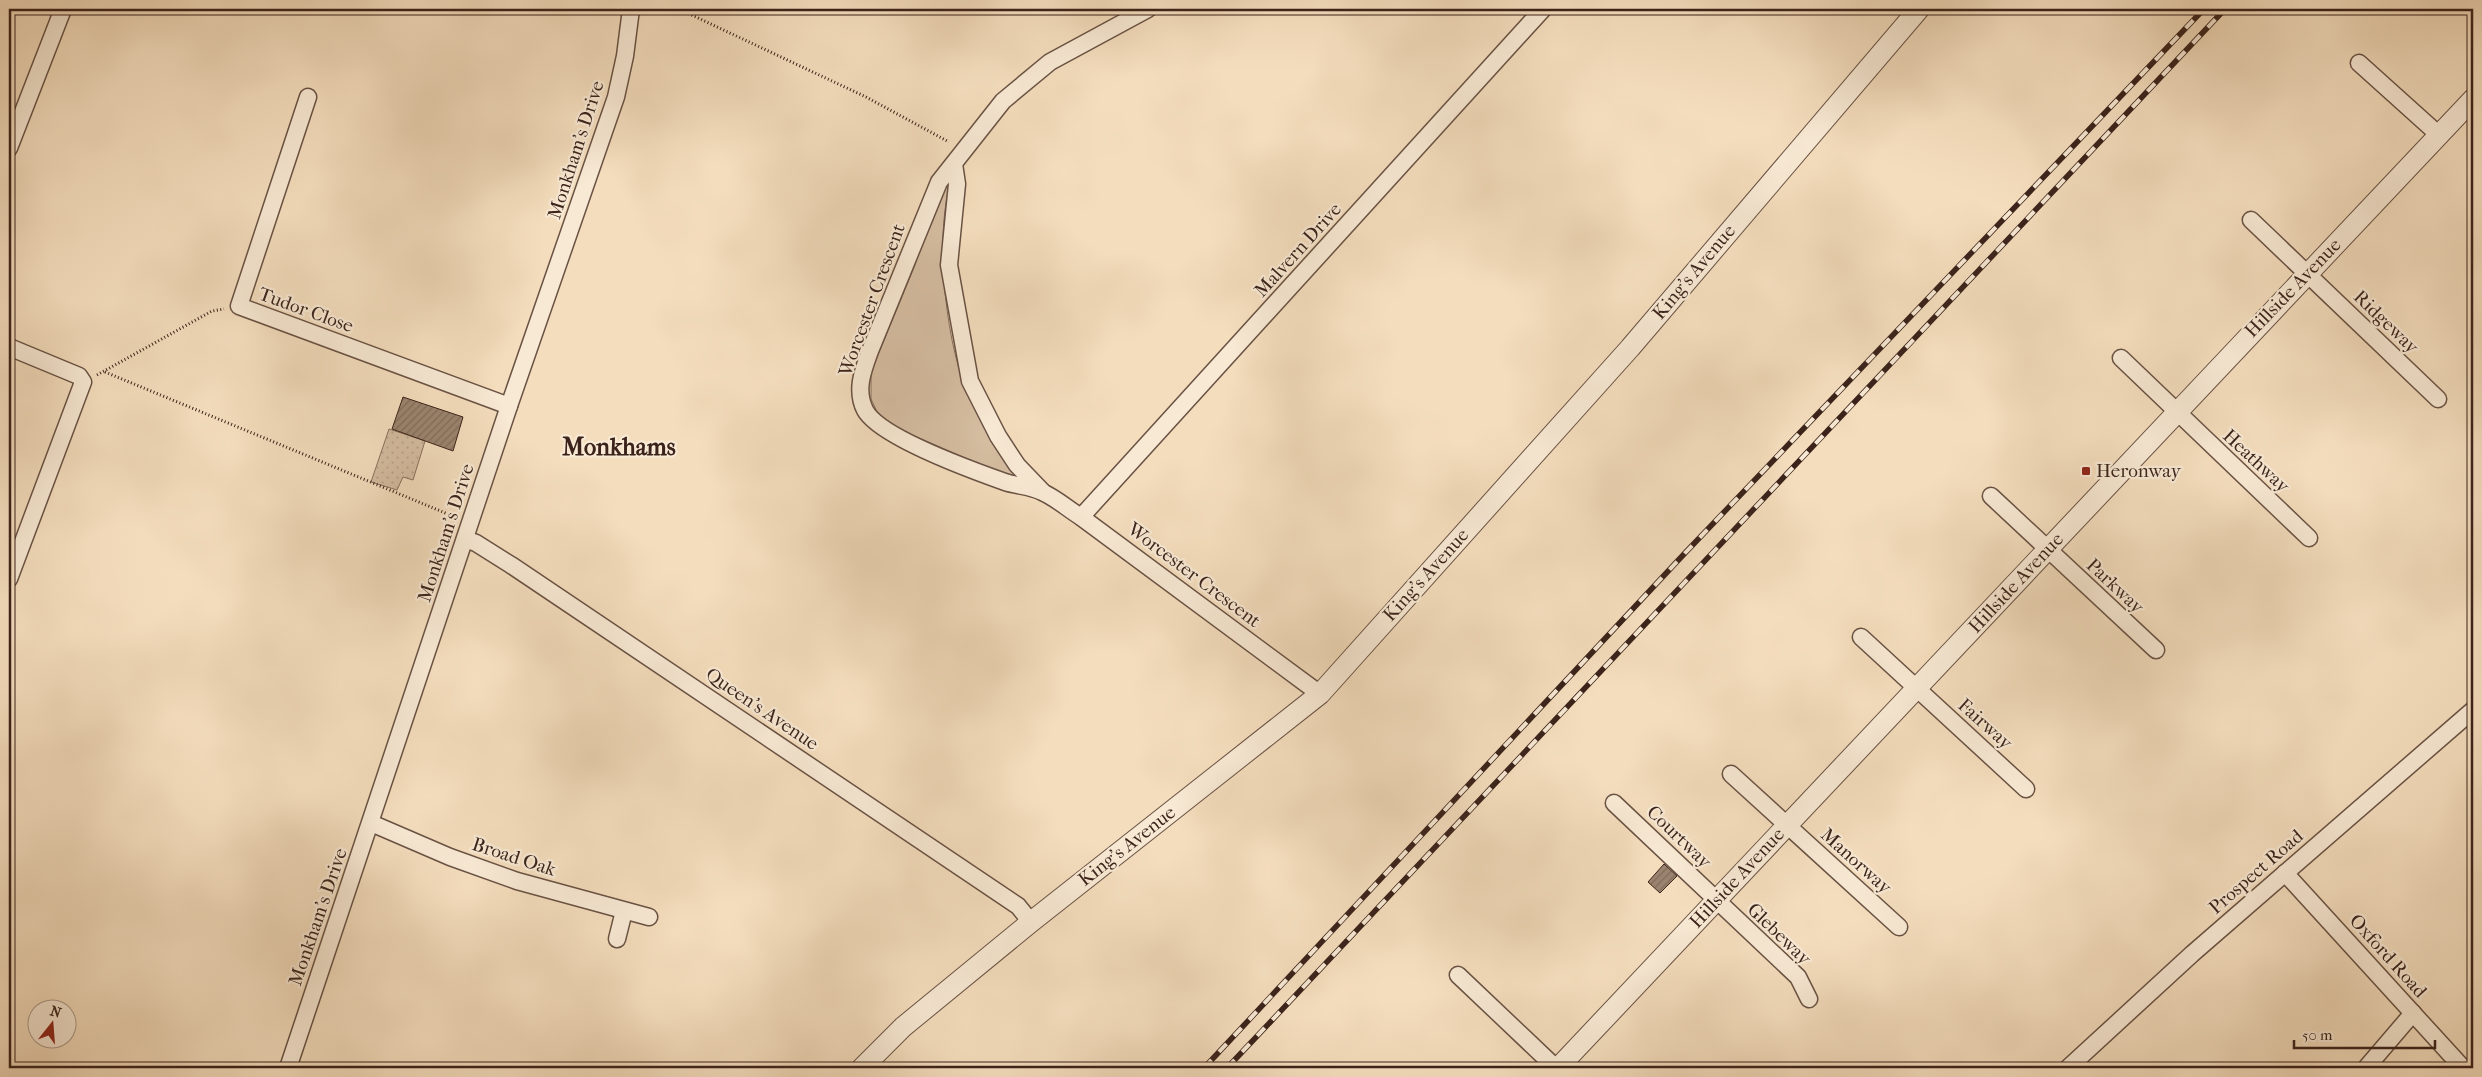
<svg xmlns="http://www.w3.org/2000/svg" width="2482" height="1077" font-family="'IM FELL French Canon',serif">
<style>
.grass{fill:#d5bda1;stroke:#88705e}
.park{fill:url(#park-dots);stroke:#88705e}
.building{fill:url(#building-hatch);stroke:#3b231b}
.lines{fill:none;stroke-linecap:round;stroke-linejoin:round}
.minor-casing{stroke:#695244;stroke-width:19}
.tertiary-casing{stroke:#695244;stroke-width:22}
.path{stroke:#3b231b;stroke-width:3;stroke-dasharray:1 2.5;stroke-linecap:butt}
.minor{stroke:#f8e9d4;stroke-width:16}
.tertiary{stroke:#f8e9d4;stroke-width:20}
.rail-casing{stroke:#3b231b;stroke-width:5.5}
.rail{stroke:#f8e9d4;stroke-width:4;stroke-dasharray:11;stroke-linecap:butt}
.poi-dot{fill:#8f2418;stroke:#f8e9d4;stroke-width:2}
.labels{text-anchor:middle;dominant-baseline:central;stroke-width:4.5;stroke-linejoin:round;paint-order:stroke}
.street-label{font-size:19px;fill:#3b231b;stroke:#f8e9d4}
.poi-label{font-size:19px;fill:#3b231b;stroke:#f8e9d4;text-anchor:start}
.district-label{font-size:24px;font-weight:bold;fill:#3b231b;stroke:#f8e9d4}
</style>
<defs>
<pattern id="park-dots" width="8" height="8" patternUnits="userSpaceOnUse" patternTransform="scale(1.25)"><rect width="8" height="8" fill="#d5bda1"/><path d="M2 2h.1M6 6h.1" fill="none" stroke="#b8a28a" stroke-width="1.8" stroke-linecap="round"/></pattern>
<pattern id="building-hatch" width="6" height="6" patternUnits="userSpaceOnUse" patternTransform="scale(1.25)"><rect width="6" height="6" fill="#9b846f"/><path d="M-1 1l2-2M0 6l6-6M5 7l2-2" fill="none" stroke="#806c5a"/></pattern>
</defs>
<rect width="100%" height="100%" fill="#f4ddbd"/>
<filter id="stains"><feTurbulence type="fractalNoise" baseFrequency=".004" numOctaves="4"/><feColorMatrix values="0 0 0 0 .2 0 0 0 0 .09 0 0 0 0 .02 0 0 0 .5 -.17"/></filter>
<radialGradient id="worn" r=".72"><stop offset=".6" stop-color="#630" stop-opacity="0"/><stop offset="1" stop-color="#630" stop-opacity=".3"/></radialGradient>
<path class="grass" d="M 944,184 L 949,188 C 935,242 946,350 971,401 C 984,427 1001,451 1019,474 L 1018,481 L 901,430 L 879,416 L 871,399 L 871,372 L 915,265 L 921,242 Z"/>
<polygon class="park" points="389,429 425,441 413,480 403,477 397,490 371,482"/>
<g class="building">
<polygon points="403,397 463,417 453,451 392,429"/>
<polygon points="1664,864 1677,876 1660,893 1648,882"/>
</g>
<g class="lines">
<g class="minor-casing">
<g id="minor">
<path d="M 1148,9 L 1050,62 L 1003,101 L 939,182 L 870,351 C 863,370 855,390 865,410 C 879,437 974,471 1005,482 C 1017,486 1031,486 1042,492 C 1056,498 1068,509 1081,517 L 1320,694"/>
<polyline points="2359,63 2439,135"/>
<polyline points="308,97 239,306 509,406"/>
<polyline points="9,148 63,9"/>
<polyline points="954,164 957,184 949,265 970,381 998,436 1017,465 1042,491"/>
<polyline points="2251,220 2438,399"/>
<polyline points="9,347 79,376 83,382 9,579"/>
<polyline points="2121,358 2309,538"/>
<polyline points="1991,496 2156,650"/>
<polyline points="1081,517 1543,9"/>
<polyline points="465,539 476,543 511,565 1018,906 1031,922"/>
<polyline points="1861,637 2026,789"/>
<polyline points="1731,774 1899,927"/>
<polyline points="1614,803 1798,977 1809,999"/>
<polyline points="371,823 450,857 517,881 649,917"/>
<polyline points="2285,873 2462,1067"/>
<polyline points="617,939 624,911"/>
<polyline points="1458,975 1556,1068"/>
<polyline points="288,1068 509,406 616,97 625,56 631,9"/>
<polyline points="2068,1068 2192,954 2473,710"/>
<polyline points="2366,1068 2413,1013"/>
</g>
</g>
<g class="tertiary-casing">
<g id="tertiary">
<polyline points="862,1068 903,1027 1031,922 1320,694 1630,348 1919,9"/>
<polyline points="1558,1068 2473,99"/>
</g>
</g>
<g class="path">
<polyline points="679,9 866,97 949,142"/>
<polyline points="105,372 455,517"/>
<polyline points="97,375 212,311 224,309"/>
</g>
<use href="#minor" class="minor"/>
<use href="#tertiary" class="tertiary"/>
<g class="rail-casing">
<g id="rail">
<polyline points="1204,1068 1685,553 2204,9"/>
<polyline points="1227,1068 2225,9"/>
</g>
</g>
<use href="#rail" class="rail"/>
</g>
<rect class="poi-dot" x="2081" y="466" width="10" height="10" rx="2.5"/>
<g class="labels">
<g class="street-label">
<text transform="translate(576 150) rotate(-72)">Monkham's Drive</text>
<text transform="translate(1298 250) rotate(-48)">Malvern Drive</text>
<text transform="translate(1694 272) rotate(-50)">King's Avenue</text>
<text transform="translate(2293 288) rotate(-46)">Hillside Avenue</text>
<text transform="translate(872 300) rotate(-70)">Worcester Crescent</text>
<text transform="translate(306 310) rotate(20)">Tudor Close</text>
<text transform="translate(2386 322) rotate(44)">Ridgeway</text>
<text transform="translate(2256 461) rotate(43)">Heathway</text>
<text transform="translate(446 533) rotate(-72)">Monkham's Drive</text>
<text transform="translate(1194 575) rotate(37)">Worcester Crescent</text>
<text transform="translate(1426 575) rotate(-48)">King's Avenue</text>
<text transform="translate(2016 583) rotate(-47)">Hillside Avenue</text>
<text transform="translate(2115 586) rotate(43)">Parkway</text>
<text transform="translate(762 709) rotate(34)">Queen's Avenue</text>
<text transform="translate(1985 724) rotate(42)">Fairway</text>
<text transform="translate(1679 837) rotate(44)">Courtway</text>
<text transform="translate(1127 846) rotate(-38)">King's Avenue</text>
<text transform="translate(514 857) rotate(18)">Broad Oak</text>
<text transform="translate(1856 861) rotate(42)">Manorway</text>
<text transform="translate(2256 872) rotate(-41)">Prospect Road</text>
<text transform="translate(1737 878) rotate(-47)">Hillside Avenue</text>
<text transform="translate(318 917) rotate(-71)">Monkham's Drive</text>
<text transform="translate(1779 934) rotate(44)">Glebeway</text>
<text transform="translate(2388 956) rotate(48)">Oxford Road</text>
</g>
<g class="poi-label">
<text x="2096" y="471">Heronway</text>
</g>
<g class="district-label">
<text x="619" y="447">Monkhams</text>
</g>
</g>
<rect width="2482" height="1077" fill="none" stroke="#f4ddbd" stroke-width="30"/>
<rect x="10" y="10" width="2462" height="1057" fill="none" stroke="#3b231b" stroke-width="2.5"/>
<rect x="15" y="15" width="2452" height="1047" fill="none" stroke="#3b231b"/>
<g transform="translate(52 1024) rotate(17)"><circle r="24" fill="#f8e9d4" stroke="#ac9a8a"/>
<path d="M0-4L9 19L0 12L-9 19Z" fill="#8f2418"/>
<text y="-8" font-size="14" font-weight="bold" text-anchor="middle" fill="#3b231b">N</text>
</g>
<path d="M2294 1040v8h141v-8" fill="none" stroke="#3b231b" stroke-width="2.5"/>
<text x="2302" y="1040" font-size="15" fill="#3b231b" stroke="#f8e9d4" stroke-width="4" paint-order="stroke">50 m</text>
<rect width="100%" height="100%" filter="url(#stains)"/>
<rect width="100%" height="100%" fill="url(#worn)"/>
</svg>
